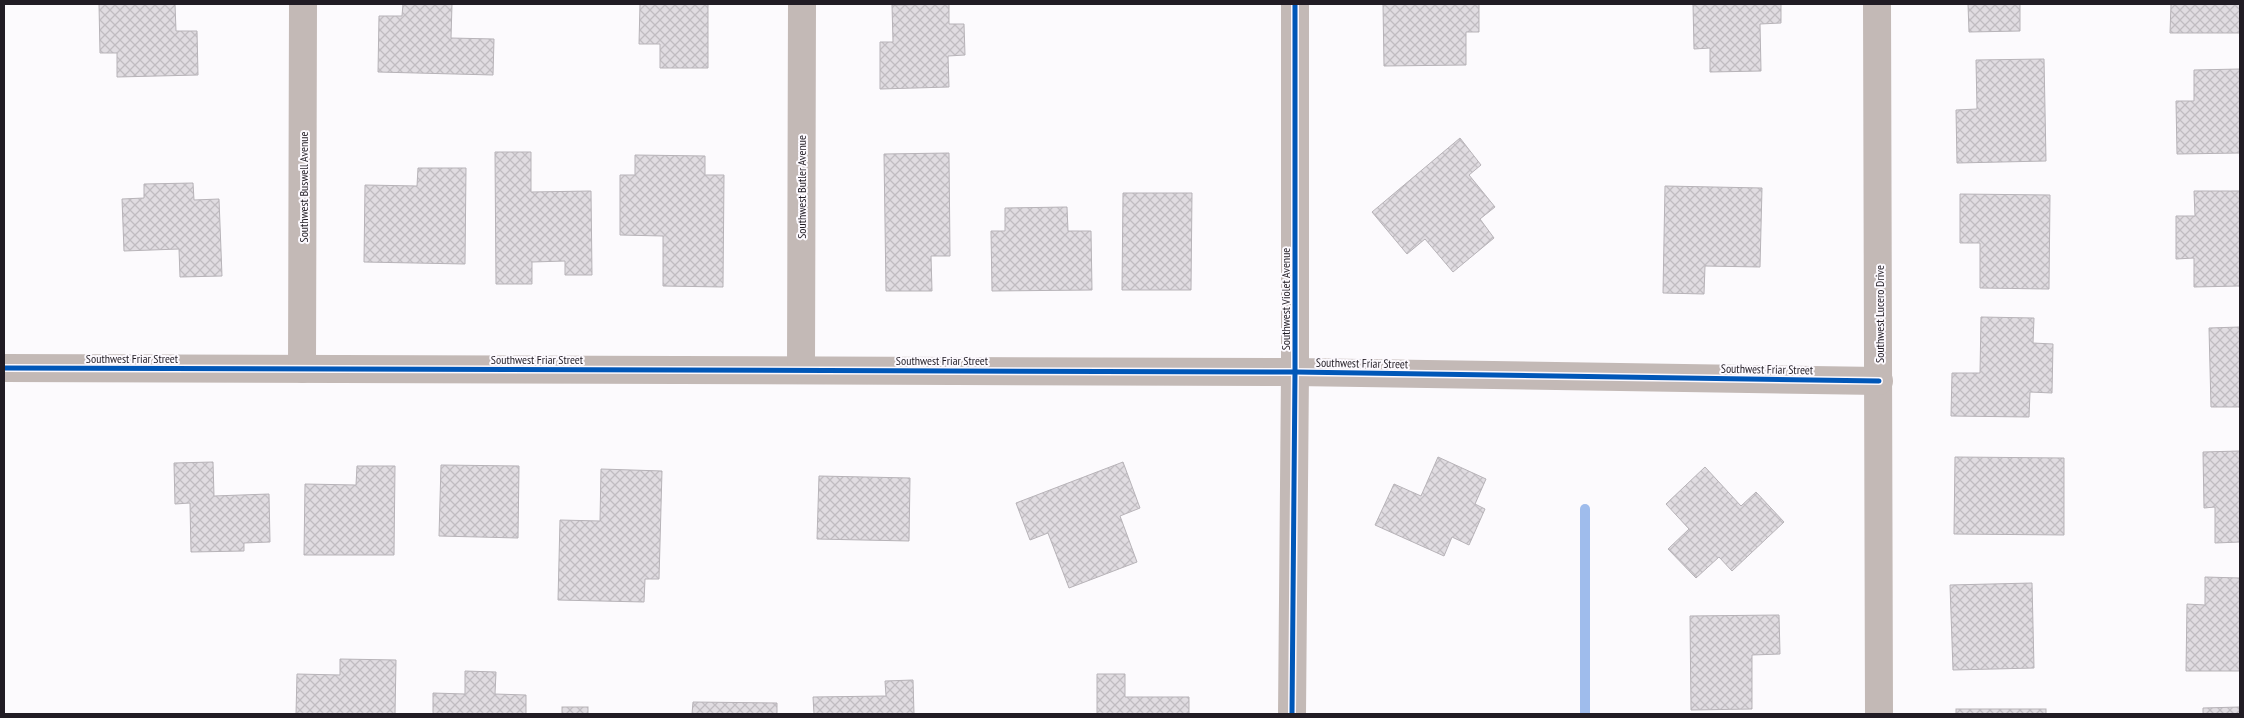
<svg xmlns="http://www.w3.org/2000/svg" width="2244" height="718" font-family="'PT Sans Narrow',sans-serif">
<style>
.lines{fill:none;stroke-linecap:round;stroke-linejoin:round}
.stream{stroke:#9fbcec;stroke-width:10}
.building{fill:url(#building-cross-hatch);stroke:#b7b3b8}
.street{stroke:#c3b9b6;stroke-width:28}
.cycleway-casing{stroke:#fcf9fe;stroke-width:8}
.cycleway{stroke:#0057b8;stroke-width:5}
.labels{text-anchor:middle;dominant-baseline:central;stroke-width:4;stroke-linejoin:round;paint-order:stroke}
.street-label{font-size:12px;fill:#211c24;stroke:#fcf9fe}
</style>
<defs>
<pattern id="building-cross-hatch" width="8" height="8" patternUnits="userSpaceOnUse" patternTransform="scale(1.25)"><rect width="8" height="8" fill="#e0dce1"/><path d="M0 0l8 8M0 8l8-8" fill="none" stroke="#c0bcc1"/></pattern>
</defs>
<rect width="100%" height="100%" fill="#fcfafd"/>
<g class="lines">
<polyline class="stream" points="1585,509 1585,714"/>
</g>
<g class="building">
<polygon points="99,4 175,4 176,31 197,31 198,75 117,77 117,53 100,53"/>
<polygon points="403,4 452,4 451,38 494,39 493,75 378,72 379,16 402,16"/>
<polygon points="640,4 708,4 708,68 660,68 660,44 639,44"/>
<polygon points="949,4 949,24 964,24 965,55 948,56 949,87 880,89 880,42 893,42 892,5"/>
<polygon points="1383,4 1479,4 1479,32 1466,32 1466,65 1384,66"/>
<polygon points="1693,4 1781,4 1781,23 1760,24 1761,71 1710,72 1710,48 1694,49"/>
<polygon points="1968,4 2020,4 2020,31 1969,32"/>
<polygon points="2171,4 2240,4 2240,33 2170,33"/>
<polygon points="2044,59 2046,161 1957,163 1956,110 1977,109 1976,60"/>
<polygon points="2240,69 2240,153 2177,154 2176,101 2194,101 2194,70"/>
<polygon points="1460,138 1481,165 1469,175 1495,207 1480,219 1494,238 1453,272 1425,239 1407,254 1372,212"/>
<polygon points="495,152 531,152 531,192 591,191 592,275 565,275 565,261 532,262 532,284 496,284"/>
<polygon points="949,153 950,256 931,256 932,291 886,291 884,154"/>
<polygon points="635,155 705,156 705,175 724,175 723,287 663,286 663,236 620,235 620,175 635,175"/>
<polygon points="418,168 466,168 465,264 364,262 365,185 417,186"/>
<polygon points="193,183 194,200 219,199 222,276 180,277 179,249 124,251 122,199 144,198 144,184"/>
<polygon points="1665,186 1762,188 1760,267 1705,266 1704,294 1663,293"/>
<polygon points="2194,191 2240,191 2240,286 2194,287 2194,258 2176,259 2176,216 2195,216"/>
<polygon points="1123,193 1192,193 1191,290 1122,290"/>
<polygon points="1960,194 2050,195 2049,289 1980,288 1980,243 1960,243"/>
<polygon points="1067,207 1068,231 1091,231 1092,290 992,291 991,231 1005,231 1005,208"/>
<polygon points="1981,317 2034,318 2033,343 2053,344 2052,393 2030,392 2029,417 1951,416 1952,373 1980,373"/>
<polygon points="2240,327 2240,407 2211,407 2209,328"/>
<polygon points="2240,451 2240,542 2215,543 2215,507 2204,508 2203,452"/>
<polygon points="1438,457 1486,479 1475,504 1485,509 1469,545 1452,537 1444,556 1375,525 1394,484 1421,496"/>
<polygon points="1955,457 2064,458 2064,535 1954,534"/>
<polygon points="213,462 214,496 269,494 270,542 244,543 244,551 191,552 190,503 175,504 174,463"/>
<polygon points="1123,462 1140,508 1120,516 1137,562 1069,588 1048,533 1030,540 1016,503"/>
<polygon points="441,465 519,466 518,538 439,536"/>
<polygon points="357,466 395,466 394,555 304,555 305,484 356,485"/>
<polygon points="1705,467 1741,506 1756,492 1784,522 1732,571 1719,557 1696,578 1668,549 1689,529 1666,504"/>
<polygon points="601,469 662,471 659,579 645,579 644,602 558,600 560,520 600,521"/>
<polygon points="819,476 910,478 909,541 817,539"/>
<polygon points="2205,577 2240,578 2240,671 2186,671 2187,604 2205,605"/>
<polygon points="2032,583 2034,668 1953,670 1950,585"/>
<polygon points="1779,615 1780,654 1752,655 1752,709 1691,710 1690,616"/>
<polygon points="340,659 396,660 395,714 296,714 297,674 340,675"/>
<polygon points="465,671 496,672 495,694 526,695 526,714 433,714 433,693 465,694"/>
<polygon points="1097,674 1125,674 1125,697 1189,697 1189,714 1097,714"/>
<polygon points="913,680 914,714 814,714 813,697 886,696 885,681"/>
<polygon points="693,702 777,703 777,714 692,714"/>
<rect x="562" y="707" width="26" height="7"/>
<polygon points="2240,707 2240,714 2203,714 2203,708"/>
<rect x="1956" y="709" width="90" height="5"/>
</g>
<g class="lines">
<g class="street">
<polyline points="1877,4 1879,714"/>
<polyline points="4,368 1295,372 1879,381"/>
<polyline points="302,369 303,4"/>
<polyline points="801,369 802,4"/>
<polyline points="1292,714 1295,372 1295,4"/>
</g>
<g class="cycleway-casing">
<g id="cycleway">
<polyline points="4,368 1295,372 1879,381"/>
<polyline points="1292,714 1295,372 1295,4"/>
</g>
</g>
<use href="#cycleway" class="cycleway"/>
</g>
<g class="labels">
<g class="street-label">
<text transform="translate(303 187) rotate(-90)">Southwest Buswell Avenue</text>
<text transform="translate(801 187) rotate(-90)">Southwest Butler Avenue</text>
<text transform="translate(1285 299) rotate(-90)">Southwest Violet Avenue</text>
<text transform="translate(1879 314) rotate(-90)">Southwest Lucero Drive</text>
<text x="132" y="358">Southwest Friar Street</text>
<text x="537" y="359">Southwest Friar Street</text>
<text x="942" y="360">Southwest Friar Street</text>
<text transform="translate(1362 363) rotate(1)">Southwest Friar Street</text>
<text transform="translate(1767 369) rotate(1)">Southwest Friar Street</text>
</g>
</g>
<rect width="2244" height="718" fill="none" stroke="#211c24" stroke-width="10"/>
</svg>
